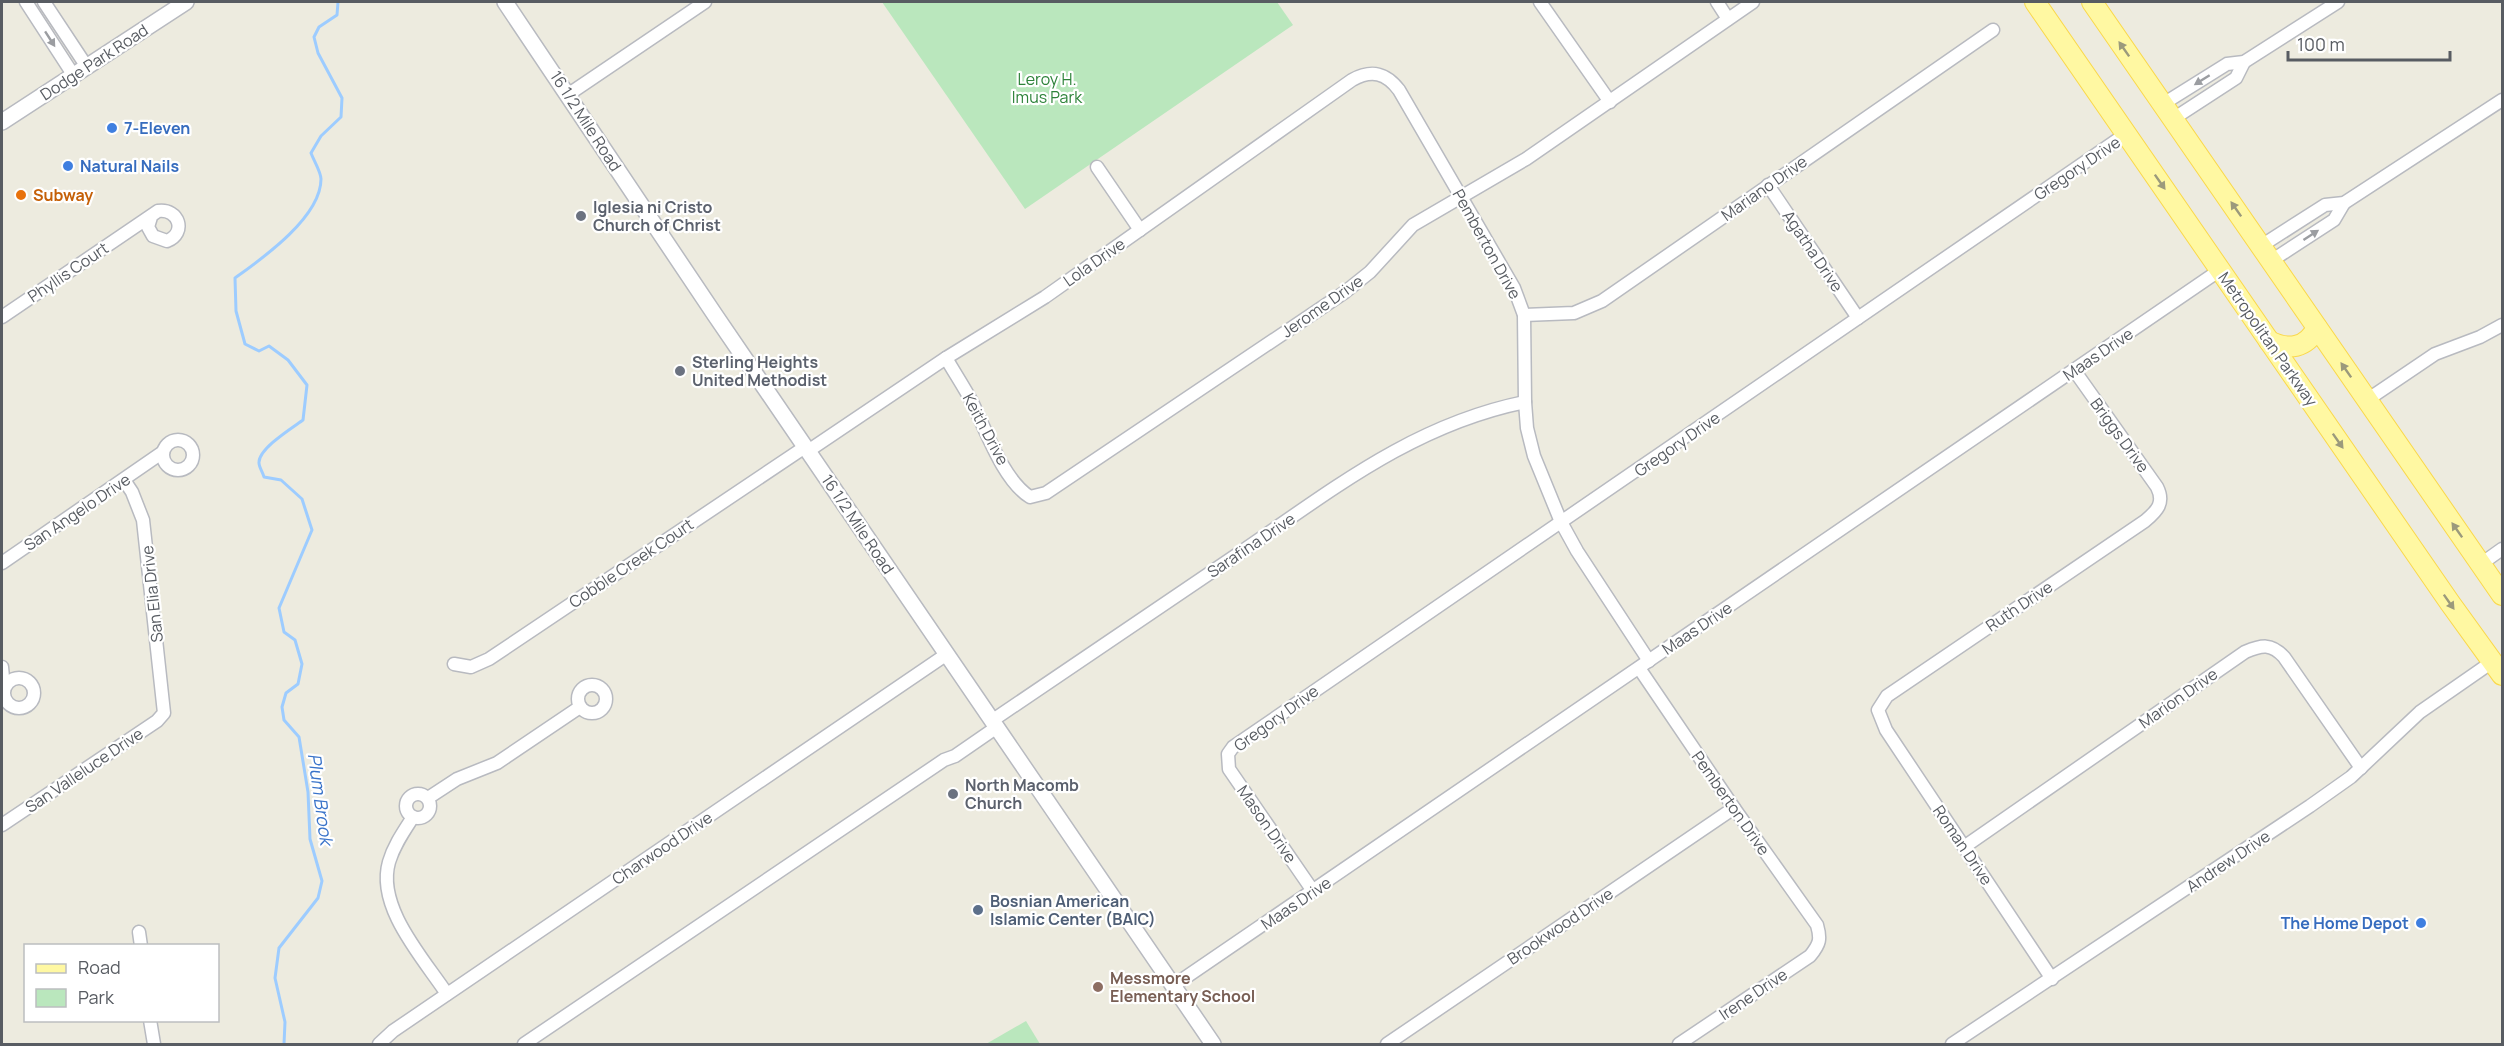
<svg xmlns="http://www.w3.org/2000/svg" width="2504" height="1046" font-family="Manrope,sans-serif">
<style>
.green{fill:#bae7bd}
.lines{fill:none;stroke-linecap:round;stroke-linejoin:round}
.stream{stroke:#9dccff;stroke-width:3}
.minor-casing{stroke:#b8bac0;stroke-width:15}
.tertiary-casing{stroke:#b8bac0;stroke-width:18}
.primary-casing{stroke:#fad84b;stroke-width:22}
.minor{stroke:#fff;stroke-width:12}
.tertiary{stroke:#fff;stroke-width:15}
.primary{stroke:#fff8a2;stroke-width:20}
.oneway{fill:#9b9da1}
.oneway2{fill:#9b9a7c}
.shop-dot{fill:#3f7fe0;stroke:#fff;stroke-width:2}
.food-dot{fill:#e8710a;stroke:#fff;stroke-width:2}
.worship-dot{fill:#6b7280;stroke:#fff;stroke-width:2}
.service-dot{fill:#5c6f8a;stroke:#fff;stroke-width:2}
.education-dot{fill:#8d6e63;stroke:#fff;stroke-width:2}
.labels{text-anchor:middle;dominant-baseline:central;stroke-width:4.5;stroke-linejoin:round;paint-order:stroke}
.street-label{font-size:16px;fill:#585c62;stroke:#fff}
.park-label{font-size:16px;fill:#2e833a;stroke:#fff}
.shop-label{font-size:16px;font-weight:bold;fill:#366cbe;stroke:#fff;text-anchor:start}
.food-label{font-size:16px;font-weight:bold;fill:#c56008;stroke:#fff;text-anchor:start}
.worship-label{font-size:16px;font-weight:bold;fill:#5b616d;stroke:#fff;text-anchor:start}
.service-label{font-size:16px;font-weight:bold;fill:#4e5e75;stroke:#fff;text-anchor:start}
.education-label{font-size:16px;font-weight:bold;fill:#785e54;stroke:#fff;text-anchor:start}
.water-label{font-size:18px;font-style:italic;fill:#3973c9;stroke:#fff}
</style>
<rect width="100%" height="100%" fill="#edebdf"/>
<g class="green">
<polygon points="882,2 1277,2 1293,25 1025,209"/>
<polygon points="1026,1021 1040,1044 986,1044"/>
</g>
<g class="lines">
<path class="stream" d="M 284,1044 L 285,1022 L 275,978 L 279,948 L 318,898 L 322,881 L 310,839 L 308,792 L 299,737 L 284,720 L 282,707 L 286,693 L 298,684 L 302,664 L 295,640 L 284,632 L 279,608 L 312,530 L 302,499 L 281,480 L 264,477 C 263,473 259,467 259,463 C 258,449 292,428 303,420 L 307,385 L 288,360 L 269,346 L 259,351 L 245,344 L 236,311 L 235,278 C 263,258 321,217 321,179 C 321,172 314,161 311,153 L 321,136 L 341,117 L 342,98 L 318,53 L 314,37 L 319,27 L 337,15 L 338,2"/>
<g class="minor-casing">
<g id="minor">
<polyline points="26,2 74,76"/>
<polyline points="44,2 87,67"/>
<polyline points="1540,2 1610,102"/>
<polyline points="1717,2 1728,19"/>
<polyline points="569,94 705,2"/>
<polyline points="2163,104 2227,64 2244,62 2338,2"/>
<polyline points="2173,119 2236,78 2244,62"/>
<polyline points="1097,167 1140,230"/>
<polyline points="1768,185 1858,318"/>
<polyline points="2261,246 2325,205 2344,203 2502,100"/>
<polyline points="2271,261 2334,220 2344,203"/>
<polyline points="1524,315 1574,313 1602,301 1993,30"/>
<path d="M 2,317 L 158,211 C 179,208 187,233 167,241 L 153,236 L 148,227 L 151,217"/>
<path d="M 946,358 C 954,372 964,387 972,402 C 986,430 1003,480 1030,497 L 1046,493 L 1345,292 L 1370,272 L 1413,225 L 1526,159 L 1753,2"/>
<polyline points="2367,400 2435,354 2480,337 2502,325"/>
<circle cx="178" cy="455" r="15"/>
<path d="M 808,451 L 946,358 L 1045,297 L 1352,80 C 1372,69 1386,73 1399,90 L 1514,288 L 1524,315 L 1525,402 L 1527,428 L 1534,456 L 1561,522 L 1577,551 L 1649,661"/>
<polyline points="2,563 163,452"/>
<polyline points="2481,564 2502,549"/>
<polyline points="454,664 471,667 489,659 805,447"/>
<polyline points="2,667 4,688"/>
<path d="M 1639,668 L 1734,808 L 1817,925 C 1821,939 1820,944 1810,956 L 1679,1044"/>
<circle cx="19" cy="693" r="15"/>
<circle cx="592" cy="699" r="14"/>
<path d="M 993,720 C 1074,665 1156,610 1238,554 C 1331,491 1412,425 1525,402"/>
<circle cx="418" cy="806" r="12"/>
<polyline points="428,798 457,779 497,763 580,707"/>
<path d="M 413,817 C 404,831 394,845 389,862 C 376,907 423,958 447,994"/>
<polyline points="2,825 157,721 164,713 143,520 132,492 124,480"/>
<path d="M 1964,847 L 2245,652 C 2262,645 2271,643 2284,657 L 2361,768"/>
<polyline points="1313,891 1229,769 1228,754 1233,747 2126,134"/>
<polyline points="139,932 141,946"/>
<path d="M 2052,979 L 1886,730 L 1878,710 L 1887,696 L 2145,521 C 2157,511 2165,503 2157,487 L 2074,370"/>
<polyline points="1173,986 2220,270"/>
<polyline points="150,1020 154,1044"/>
<polyline points="379,1044 393,1031 947,654"/>
<polyline points="524,1044 944,760 955,756 997,727"/>
<polyline points="1387,1044 1734,808"/>
<polyline points="1952,1044 2310,806 2351,777 2420,712 2492,662"/>
</g>
</g>
<g class="tertiary-casing">
<g id="tertiary">
<polyline points="505,2 715,315 1213,1044"/>
<polyline points="2,122 186,2"/>
</g>
</g>
<g class="primary-casing">
<g id="primary">
<polyline points="2035,2 2450,603 2502,675"/>
<polyline points="2092,2 2502,595"/>
<path d="M 2269,341 C 2289,351 2306,348 2317,328"/>
</g>
</g>
<use href="#minor" class="minor"/>
<use href="#tertiary" class="tertiary"/>
<use href="#primary" class="primary"/>
</g>
<defs><path id="oneway-solid" d="M-6-.8H1V-3.2L6.5 0L1 3.2V.8H-6Z" transform="scale(1.5)"/></defs>
<g class="oneway">
<use href="#oneway-solid" transform="translate(50 39) rotate(57)"/>
<use href="#oneway-solid" transform="translate(2202 80) rotate(148)"/>
<use href="#oneway-solid" transform="translate(2311 235) rotate(-33)"/>
</g>
<g class="oneway2">
<use href="#oneway-solid" transform="translate(2124 49) rotate(-125)"/>
<use href="#oneway-solid" transform="translate(2160 182) rotate(55)"/>
<use href="#oneway-solid" transform="translate(2236 209) rotate(-125)"/>
<use href="#oneway-solid" transform="translate(2346 370) rotate(-125)"/>
<use href="#oneway-solid" transform="translate(2338 441) rotate(55)"/>
<use href="#oneway-solid" transform="translate(2457 530) rotate(-125)"/>
<use href="#oneway-solid" transform="translate(2449 602) rotate(55)"/>
</g>
<g class="shop-dot">
<circle cx="112" cy="128" r="6"/>
<circle cx="68" cy="166" r="6"/>
<circle cx="2421" cy="923" r="6"/>
</g>
<circle class="food-dot" cx="21" cy="195" r="6"/>
<g class="worship-dot">
<circle cx="581" cy="216" r="6"/>
<circle cx="680" cy="371" r="6"/>
<circle cx="953" cy="794" r="6"/>
</g>
<circle class="service-dot" cx="978" cy="910" r="6"/>
<circle class="education-dot" cx="1098" cy="987" r="6"/>
<g class="labels">
<g class="street-label">
<text transform="translate(94 62) rotate(-33)">Dodge Park Road</text>
<text transform="translate(586 121) rotate(57)">16 1/2 Mile Road</text>
<text transform="translate(2077 168) rotate(-34)">Gregory Drive</text>
<text transform="translate(1764 188) rotate(-35)">Mariano Drive</text>
<text transform="translate(1487 244) rotate(61)">Pemberton Drive</text>
<text transform="translate(1813 251) rotate(56)">Agatha Drive</text>
<text transform="translate(1094 262) rotate(-35)">Lola Drive</text>
<text transform="translate(68 272) rotate(-34)">Phyllis Court</text>
<text transform="translate(1322 306) rotate(-35)">Jerome Drive</text>
<text transform="translate(2268 339) rotate(55)">Metropolitan Parkway</text>
<text transform="translate(2098 354) rotate(-34)">Maas Drive</text>
<text transform="translate(986 429) rotate(62)">Keith Drive</text>
<text transform="translate(2120 435) rotate(54)">Briggs Drive</text>
<text transform="translate(1677 444) rotate(-35)">Gregory Drive</text>
<text transform="translate(77 512) rotate(-34)">San Angelo Drive</text>
<text transform="translate(858 524) rotate(56)">16 1/2 Mile Road</text>
<text transform="translate(1251 545) rotate(-34)">Sarafina Drive</text>
<text transform="translate(631 563) rotate(-34)">Cobble Creek Court</text>
<text transform="translate(152 594) rotate(-96)">San Elia Drive</text>
<text transform="translate(2019 606) rotate(-34)">Ruth Drive</text>
<text transform="translate(1697 628) rotate(-34)">Maas Drive</text>
<text transform="translate(2178 698) rotate(-35)">Marion Drive</text>
<text transform="translate(1276 718) rotate(-36)">Gregory Drive</text>
<text transform="translate(84 770) rotate(-34)">San Valleluce Drive</text>
<text transform="translate(1731 803) rotate(55)">Pemberton Drive</text>
<text transform="translate(1267 824) rotate(55)">Mason Drive</text>
<text transform="translate(1963 845) rotate(56)">Roman Drive</text>
<text transform="translate(662 848) rotate(-34)">Charwood Drive</text>
<text transform="translate(2228 861) rotate(-34)">Andrew Drive</text>
<text transform="translate(1296 903) rotate(-34)">Maas Drive</text>
<text transform="translate(1560 926) rotate(-34)">Brookwood Drive</text>
<text transform="translate(1753 994) rotate(-34)">Irene Drive</text>
</g>
<g class="park-label">
<text x="1047" y="79">Leroy H.<tspan x="1047" dy="18">Imus Park</tspan></text>
</g>
<g class="shop-label">
<text x="124" y="128">7-Eleven</text>
<text x="80" y="166">Natural Nails</text>
<text x="2409" y="923" text-anchor="end">The Home Depot</text>
</g>
<g class="food-label">
<text x="33" y="195">Subway</text>
</g>
<g class="worship-label">
<text x="593" y="207">Iglesia ni Cristo<tspan x="593" dy="18">Church of Christ</tspan></text>
<text x="692" y="362">Sterling Heights<tspan x="692" dy="18">United Methodist</tspan></text>
<text x="965" y="785">North Macomb<tspan x="965" dy="18">Church</tspan></text>
</g>
<g class="service-label">
<text x="990" y="901">Bosnian American<tspan x="990" dy="18">Islamic Center (BAIC)</tspan></text>
</g>
<g class="education-label">
<text x="1110" y="978">Messmore<tspan x="1110" dy="18">Elementary School</tspan></text>
</g>
<g class="water-label">
<text transform="translate(321 799) rotate(82)">Plum Brook</text>
</g>
</g>
<rect width="2504" height="1046" fill="none" stroke="#585c62" stroke-width="6"/>
<rect x="24" y="944" width="195" height="78" fill="#ffffff" stroke="#bcbec0" stroke-width="1.5"/>
<rect x="36" y="964" width="30" height="9" fill="#fff8a2" stroke="#bcbec0" stroke-width="1.5"/>
<text x="78" y="974" font-size="18" fill="#585c62">Road</text>
<rect x="36" y="989" width="30" height="18" fill="#bae7bd" stroke="#bcbec0" stroke-width="1.5"/>
<text x="78" y="1004" font-size="18" fill="#585c62">Park</text>
<path d="M2288 51v9h162v-9" fill="none" stroke="#585c62" stroke-width="3"/>
<text x="2297" y="51" font-size="18" fill="#585c62" stroke="#ffffff" stroke-width="4.5" paint-order="stroke">100 m</text>
</svg>
